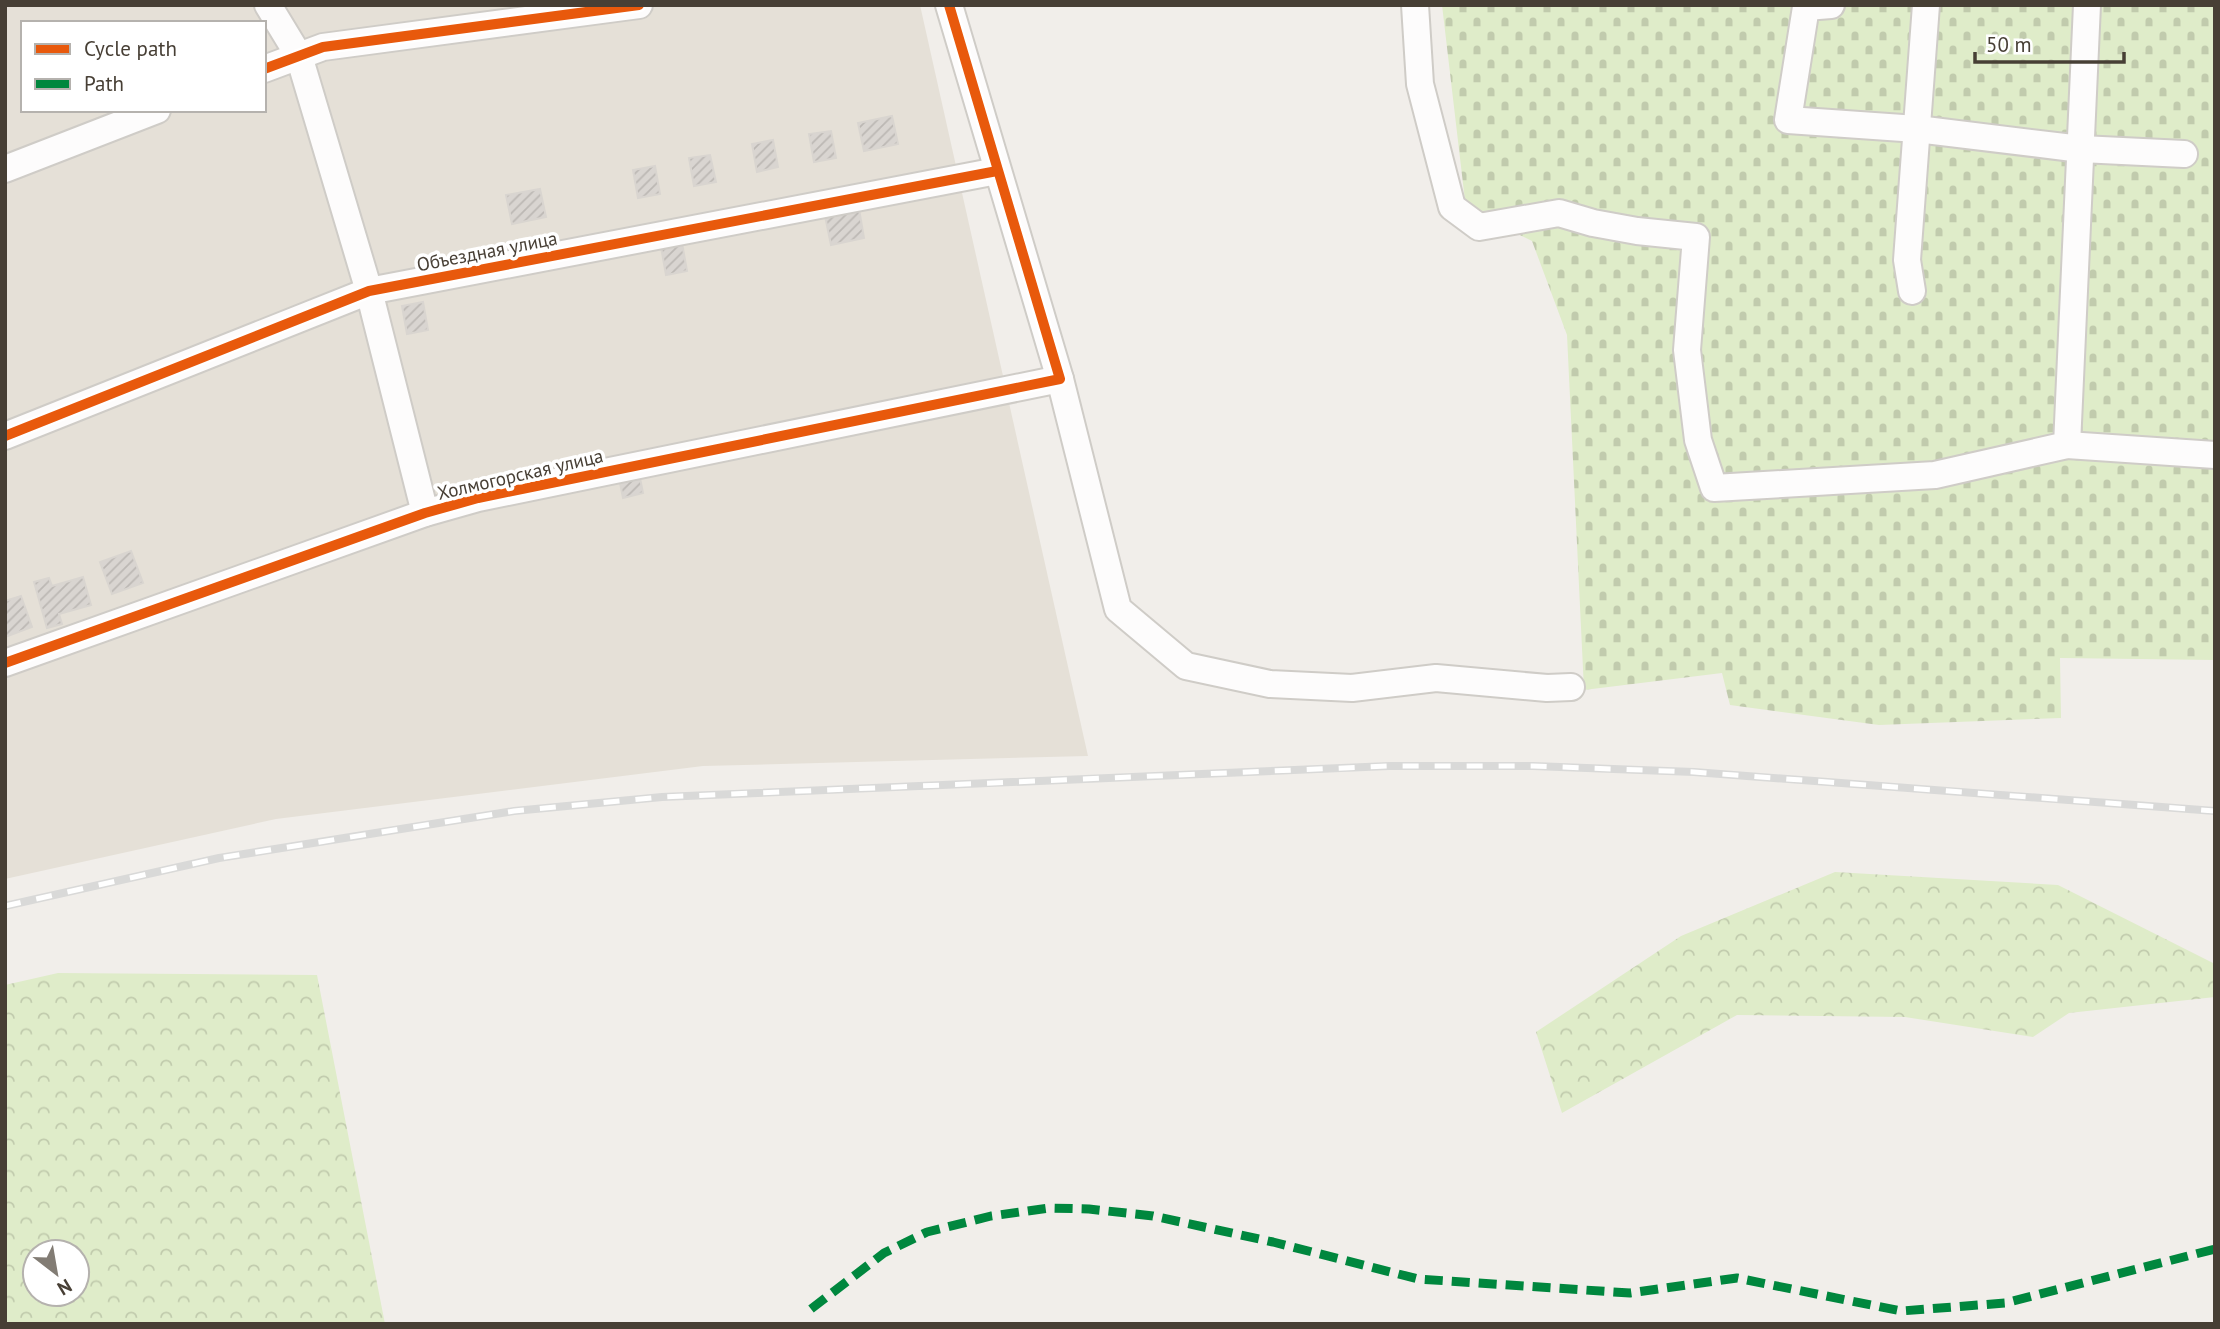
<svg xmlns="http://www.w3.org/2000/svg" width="2220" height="1329" font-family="'PT Sans',sans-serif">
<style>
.residential{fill:#e5e0d7;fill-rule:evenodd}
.forest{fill:url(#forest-crowns);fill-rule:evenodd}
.cemetery{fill:url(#cemetery-stones)}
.building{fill:url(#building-hatch);stroke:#d9d5d0;stroke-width:2}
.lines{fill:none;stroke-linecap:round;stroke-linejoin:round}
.minor-casing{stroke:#cfccc7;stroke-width:30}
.minor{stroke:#fdfcfc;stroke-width:26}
.rail-casing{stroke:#d9d9d8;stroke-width:8}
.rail{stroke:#fff;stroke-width:5;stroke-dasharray:16;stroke-linecap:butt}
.quiet{stroke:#00873e;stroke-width:9;stroke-dasharray:18 9;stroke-linecap:butt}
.cycleway-casing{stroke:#fff;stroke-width:15}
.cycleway{stroke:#e8590c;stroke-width:10}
.labels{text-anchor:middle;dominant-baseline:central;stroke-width:7;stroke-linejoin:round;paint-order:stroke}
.street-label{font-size:19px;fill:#473f35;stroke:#fff}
</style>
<defs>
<pattern id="forest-crowns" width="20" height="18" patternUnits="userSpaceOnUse" patternTransform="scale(1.75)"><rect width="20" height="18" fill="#dfecc9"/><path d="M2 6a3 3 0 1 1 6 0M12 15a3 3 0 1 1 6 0" fill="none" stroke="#c1cbad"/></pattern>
<pattern id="cemetery-stones" width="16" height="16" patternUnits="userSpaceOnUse" patternTransform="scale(1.75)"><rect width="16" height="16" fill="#dfecc9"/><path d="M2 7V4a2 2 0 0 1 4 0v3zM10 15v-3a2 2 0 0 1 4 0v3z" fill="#c1cbad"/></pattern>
<pattern id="building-hatch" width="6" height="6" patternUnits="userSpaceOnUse" patternTransform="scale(1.75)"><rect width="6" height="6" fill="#d9d5d1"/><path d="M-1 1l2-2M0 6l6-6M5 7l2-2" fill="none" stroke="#bcb8b4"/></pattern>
</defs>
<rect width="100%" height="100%" fill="#f1eeea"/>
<path class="residential" d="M 5,5 L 920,5 L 1088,756 L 703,766 L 276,819 L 5,879 ZM 23,23 L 264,23 L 264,110 L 23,110 Z"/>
<g class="forest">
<polygon points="1835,872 2058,885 2215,964 2215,997 2069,1013 2033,1037 1905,1017 1737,1015 1562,1113 1536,1032 1681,936"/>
<path d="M 58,973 L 317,975 L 385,1324 L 5,1324 L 5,985 ZM 35,1252 L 77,1252 L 77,1294 L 35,1294 Z"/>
</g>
<polygon class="cemetery" points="1442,5 2215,5 2215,660 2060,658 2061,718 1879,725 1730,705 1722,673 1584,690 1567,335 1532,241 1466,209"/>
<g class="building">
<polygon points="892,116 898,144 864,151 858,123"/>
<polygon points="831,131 836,158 814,162 809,134"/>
<polygon points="773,140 778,167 757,172 752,144"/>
<polygon points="710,155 716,182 694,186 689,158"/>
<polygon points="655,166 660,194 638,198 633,170"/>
<polygon points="540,189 546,217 512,224 506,195"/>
<polygon points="859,209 864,238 831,245 825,216"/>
<polygon points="682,243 687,271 666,275 661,247"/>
<polygon points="423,302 428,330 407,334 402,306"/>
<polygon points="640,478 643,493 623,498 620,483"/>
<polygon points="131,551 143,583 112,594 100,562"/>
<polygon points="83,577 91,605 59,614 62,624 47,628 34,582 49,578 52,586"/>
<polygon points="21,596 32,627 5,637 5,601"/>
</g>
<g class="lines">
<g class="minor-casing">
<g id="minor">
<polyline points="268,5 299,56 369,291 425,513"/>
<polyline points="949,5 1060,379 1118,609 1186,666 1270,684 1352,688 1436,678 1547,688 1571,687"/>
<polyline points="1415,5 1420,84 1452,207 1479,227 1559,213 1593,223 1637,231 1696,237 1687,350 1698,440 1714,488 1935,475 2067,445 2087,5"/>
<polyline points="1831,5 1806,7 1788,120 1917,129 2081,149 2184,154"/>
<polyline points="264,69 323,47 639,5"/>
<polyline points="5,169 157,110"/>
<polyline points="1912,291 1907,260 1926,5"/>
<polyline points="5,436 369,291 997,171"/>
<polyline points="2067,445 2215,455"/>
<polyline points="5,663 425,513 478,498 1060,379"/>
</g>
</g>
<use href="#minor" class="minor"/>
<g class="rail-casing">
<polyline id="rail" points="5,906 219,858 514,811 662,797 1248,772 1389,766 1533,766 1694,772 2215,811"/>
</g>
<use href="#rail" class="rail"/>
<polyline class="quiet" points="811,1309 884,1253 927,1232 991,1216 1049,1208 1089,1209 1153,1216 1273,1242 1418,1279 1630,1293 1737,1278 1901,1311 2005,1303 2215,1249"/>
<g class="cycleway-casing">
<g id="cycleway">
<polyline points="264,69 323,47 639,5"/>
<polyline points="5,436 369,291 997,171"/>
<polyline points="5,663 425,513 478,498 1060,379 949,5"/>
</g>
</g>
<use href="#cycleway" class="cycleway"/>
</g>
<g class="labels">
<g class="street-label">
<text transform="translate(487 251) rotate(-11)">Объездная улица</text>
<text transform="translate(520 474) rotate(-13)">Холмогорская улица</text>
</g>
</g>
<rect width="2220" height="1329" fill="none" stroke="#473f35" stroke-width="14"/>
<rect x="21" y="21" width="245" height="91" fill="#ffffff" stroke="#b5b2ae" stroke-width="2"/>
<rect x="35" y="44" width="35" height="10" fill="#e8590c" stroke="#b5b2ae" stroke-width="2"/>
<text x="84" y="56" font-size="21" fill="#473f35">Cycle path</text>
<rect x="35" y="79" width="35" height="10" fill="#00873e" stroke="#b5b2ae" stroke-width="2"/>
<text x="84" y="91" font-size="21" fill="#473f35">Path</text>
<g transform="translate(56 1273) rotate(149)"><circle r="33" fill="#ffffff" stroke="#b5b2ae" stroke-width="2"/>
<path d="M0-5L12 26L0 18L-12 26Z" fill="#827c74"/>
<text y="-10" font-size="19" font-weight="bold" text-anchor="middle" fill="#473f35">N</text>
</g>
<path d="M1975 52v10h149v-10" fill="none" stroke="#473f35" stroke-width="3.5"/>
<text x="1986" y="52" font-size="21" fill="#473f35" stroke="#ffffff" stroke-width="5" paint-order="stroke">50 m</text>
</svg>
